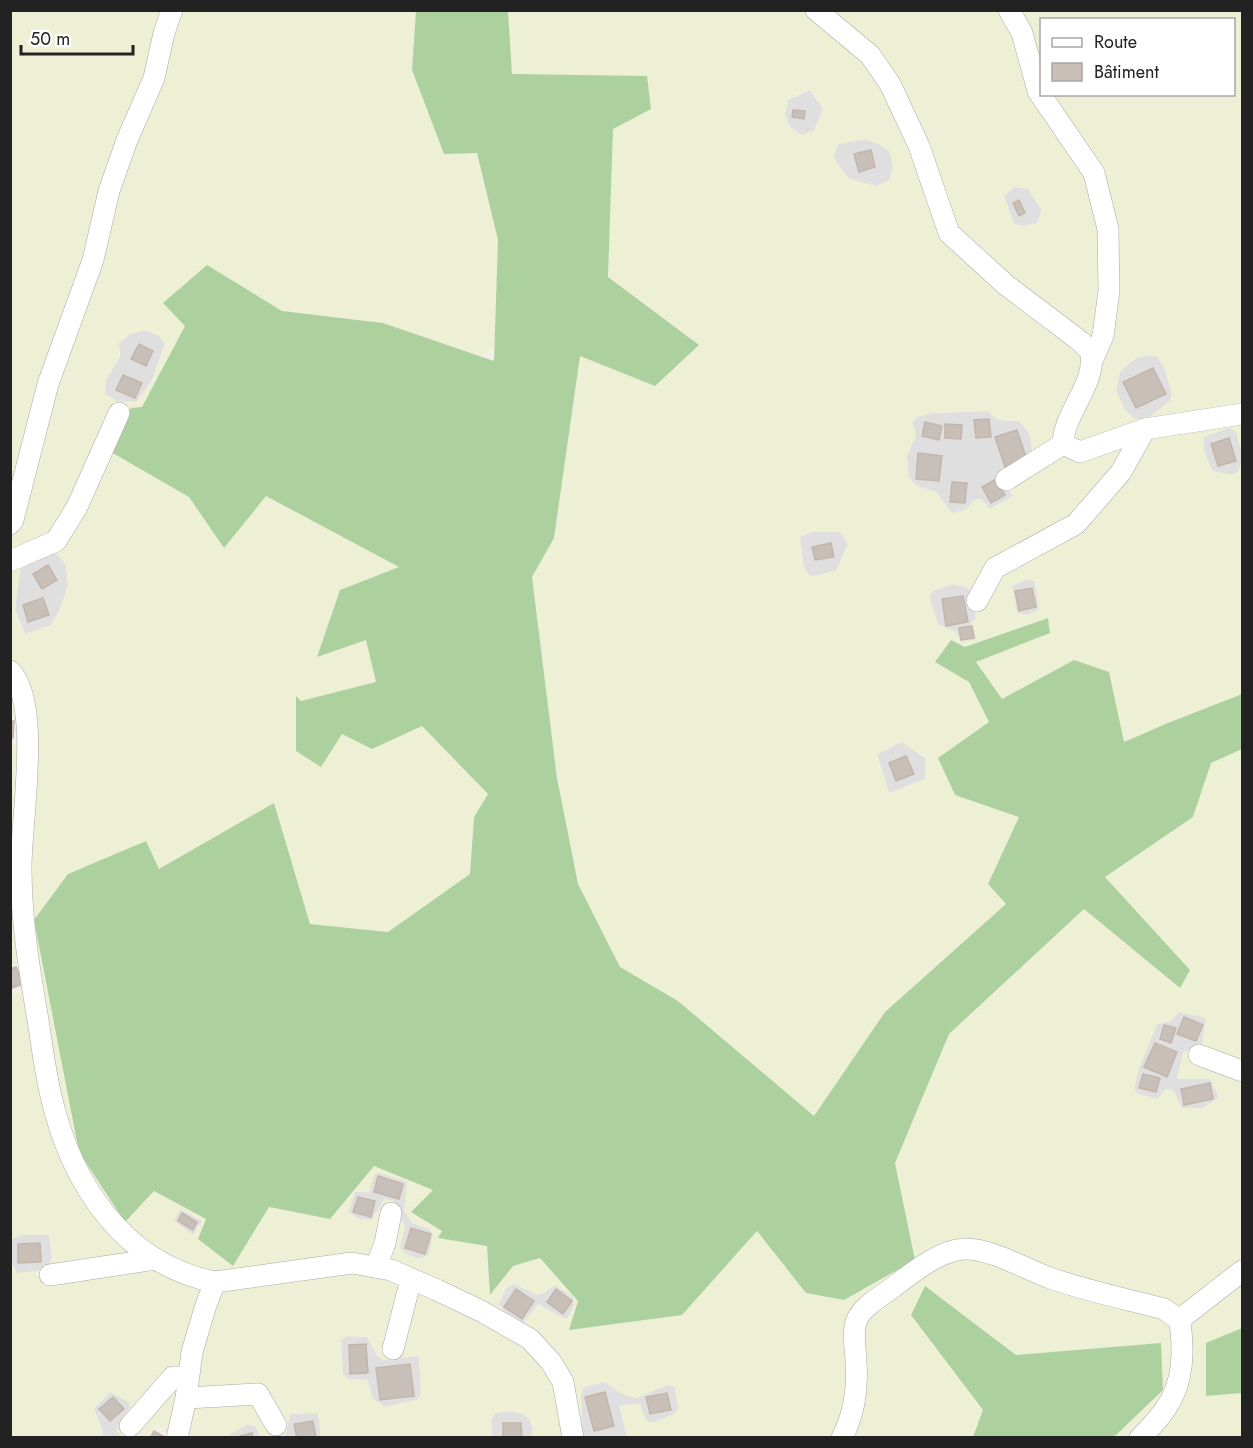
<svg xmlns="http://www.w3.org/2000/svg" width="1253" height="1448" font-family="Jost,sans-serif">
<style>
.residential{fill:#e0dfdf}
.farmland{fill:#eef0d5;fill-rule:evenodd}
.forest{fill:#add19e}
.building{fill:#c7bfb8;stroke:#c4b6ab;stroke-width:1.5}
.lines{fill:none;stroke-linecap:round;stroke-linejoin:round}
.minor-casing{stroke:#a9a9a9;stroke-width:22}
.minor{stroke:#fff;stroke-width:21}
</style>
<rect width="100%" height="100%" fill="#f2efe9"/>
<g class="residential">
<polygon points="810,90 823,109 814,131 802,135 790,127 785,114 788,100"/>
<polygon points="865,139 879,144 890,152 893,167 889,181 876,186 849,179 833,157 838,144"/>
<polygon points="1014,187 1028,189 1042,210 1037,223 1023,226 1014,224 1004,196"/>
<polygon points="144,330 158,335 165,344 152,380 136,402 117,401 105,394 106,380 120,357 119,343 130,334"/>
<polygon points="1150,355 1157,356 1165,369 1172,394 1170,401 1148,418 1135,419 1125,410 1116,391 1120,371 1136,358"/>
<polygon points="988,411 998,420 1019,421 1029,432 1033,455 1013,496 990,509 952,513 936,492 916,486 908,476 907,455 916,436 912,422 917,417 931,413"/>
<polygon points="1229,428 1236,431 1242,452 1242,461 1238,472 1231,475 1212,471 1204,451 1204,437"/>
<polygon points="812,532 840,532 848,544 836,571 810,577 803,565 800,537"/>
<polygon points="57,553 66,565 68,586 58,613 51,625 25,634 15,610 20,570 43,555"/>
<polygon points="1027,579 1035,581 1039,610 1028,615 1017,613 1012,586"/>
<polygon points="952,584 966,587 971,592 976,619 971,622 977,639 961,642 956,632 938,624 929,597 933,591"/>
<polygon points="902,742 925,758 925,779 889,793 877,754"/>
<polygon points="1179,1012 1206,1017 1202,1046 1177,1079 1210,1079 1220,1097 1203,1108 1182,1108 1166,1089 1157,1099 1137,1094 1134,1088 1139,1068 1157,1024 1170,1021"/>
<polygon points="375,1172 381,1173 408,1182 404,1211 412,1223 429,1229 433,1234 429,1255 419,1259 404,1253 400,1247 405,1227 384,1199 372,1220 359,1219 348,1212 355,1192 369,1192"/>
<polygon points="180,1209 202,1221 193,1235 174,1221"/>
<polygon points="21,1235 49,1235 52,1258 49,1266 37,1271 17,1273 11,1262 11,1240"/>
<polygon points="515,1284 537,1295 544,1293 554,1284 573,1296 574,1305 568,1318 523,1323 505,1312 499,1304 506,1288"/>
<polygon points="347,1336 367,1337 377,1356 383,1360 419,1356 421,1394 418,1400 384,1407 348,1379 342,1374 341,1340"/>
<polygon points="605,1382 622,1394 636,1398 668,1384 675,1387 679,1409 674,1414 655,1422 648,1422 644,1417 620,1406 627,1437 582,1437 581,1392 584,1387"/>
<polygon points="110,1392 129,1402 130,1409 123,1417 117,1430 122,1437 101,1437 103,1432 94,1409"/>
<polygon points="510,1411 523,1414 529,1418 533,1428 532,1437 492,1437 492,1418 496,1413"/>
<polygon points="318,1412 321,1437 285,1438 290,1414"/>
<polygon points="248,1424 255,1426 261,1437 231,1437 230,1434"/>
</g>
<g class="farmland">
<path d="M 11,11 L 416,11 L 412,70 L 477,153 L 498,240 L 495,347 L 480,357 L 383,323 L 282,311 L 207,265 L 185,326 L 142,407 L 111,452 L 189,497 L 225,548 L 266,495 L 400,567 L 317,656 L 366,640 L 376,683 L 301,701 L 296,697 L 342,734 L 372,749 L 422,725 L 488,794 L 474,817 L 470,874 L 388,932 L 310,924 L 274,803 L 158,870 L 68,874 L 34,920 L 79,1152 L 126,1221 L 154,1191 L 207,1219 L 269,1207 L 330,1219 L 374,1166 L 433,1190 L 442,1231 L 438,1238 L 487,1246 L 490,1294 L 513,1266 L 539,1258 L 579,1301 L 569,1329 L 682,1315 L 757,1230 L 806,1292 L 915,1260 L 895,1163 L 949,1034 L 1084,909 L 1179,988 L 1190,970 L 1105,877 L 1193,817 L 1211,763 L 1242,749 L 1242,1328 L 1206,1343 L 1206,1396 L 1242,1393 L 1242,1437 L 1110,1437 L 1116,1435 L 1163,1390 L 1161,1343 L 1016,1355 L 925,1287 L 911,1315 L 983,1410 L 973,1437 L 627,1437 L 619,1406 L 640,1403 L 644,1417 L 648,1422 L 655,1422 L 674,1414 L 678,1409 L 675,1387 L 668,1385 L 636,1398 L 622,1394 L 605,1382 L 584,1387 L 581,1392 L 582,1437 L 532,1437 L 533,1428 L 529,1418 L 523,1414 L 510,1411 L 496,1413 L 492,1418 L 492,1437 L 321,1437 L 318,1413 L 290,1414 L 285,1437 L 261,1437 L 255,1426 L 248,1424 L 230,1434 L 231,1437 L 172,1437 L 169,1433 L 157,1425 L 143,1437 L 122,1437 L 116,1430 L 123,1417 L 130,1408 L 129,1402 L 110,1392 L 94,1409 L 103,1432 L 101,1437 L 11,1437 L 10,1262 L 17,1273 L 37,1271 L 49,1266 L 52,1258 L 49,1235 L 21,1235 L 10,1240 L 11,994 L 15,994 L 24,988 L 27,982 L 18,963 L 10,964 L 10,746 L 16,744 L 20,739 L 17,718 L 10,714 ZM 144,330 L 158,335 L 165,344 L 152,380 L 136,402 L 117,401 L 105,394 L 106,380 L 120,357 L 119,343 L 130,334 ZM 57,554 L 66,565 L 68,586 L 58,613 L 51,625 L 25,634 L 15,610 L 20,570 L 43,555 ZM 1179,1012 L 1206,1018 L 1202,1046 L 1183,1052 L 1177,1079 L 1210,1079 L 1219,1097 L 1203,1108 L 1182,1108 L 1173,1090 L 1166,1089 L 1157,1099 L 1137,1094 L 1134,1088 L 1139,1068 L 1157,1024 L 1170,1021 ZM 375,1173 L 381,1173 L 407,1182 L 404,1211 L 412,1223 L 429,1229 L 433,1234 L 429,1255 L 419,1259 L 404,1253 L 400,1247 L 405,1227 L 394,1201 L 384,1199 L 372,1220 L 359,1219 L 348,1212 L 355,1192 L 369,1192 ZM 180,1209 L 202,1221 L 193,1235 L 174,1221 ZM 515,1284 L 537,1295 L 544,1293 L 555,1285 L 573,1296 L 574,1305 L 568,1318 L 565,1319 L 538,1304 L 523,1323 L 505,1312 L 499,1304 L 506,1288 ZM 347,1336 L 367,1337 L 377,1356 L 383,1360 L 419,1356 L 421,1394 L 417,1400 L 383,1407 L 373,1399 L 368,1380 L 348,1379 L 343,1374 L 341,1340 Z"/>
<path d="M 508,11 L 1242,11 L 1242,452 L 1236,432 L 1229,428 L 1204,437 L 1204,451 L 1212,471 L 1232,475 L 1238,472 L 1242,461 L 1242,694 L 1168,723 L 1124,742 L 1074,660 L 1002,699 L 976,661 L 1050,633 L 1047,618 L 965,647 L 935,662 L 969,682 L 989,722 L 955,795 L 1019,817 L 988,884 L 1006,904 L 885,1012 L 814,1117 L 678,1001 L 620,967 L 578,884 L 557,778 L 532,577 L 554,538 L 580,356 L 655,386 L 699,345 L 608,277 L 613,129 L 650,109 L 512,74 ZM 1042,20 L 1234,20 L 1234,94 L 1042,94 ZM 810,90 L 823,109 L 814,131 L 802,135 L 790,127 L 785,114 L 788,100 ZM 865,139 L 879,144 L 890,152 L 893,167 L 889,181 L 876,186 L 849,179 L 833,157 L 838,144 ZM 1014,187 L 1028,189 L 1042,210 L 1037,223 L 1023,226 L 1014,224 L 1004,196 ZM 1150,355 L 1157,356 L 1165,369 L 1172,395 L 1170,401 L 1148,418 L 1135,419 L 1125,410 L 1116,391 L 1120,372 L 1136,358 ZM 988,411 L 998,420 L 1019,421 L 1029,432 L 1033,455 L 1001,478 L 1013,496 L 990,509 L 981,499 L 974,500 L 965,510 L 952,513 L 936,492 L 916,486 L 908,476 L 907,455 L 916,436 L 912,422 L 917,417 L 931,413 ZM 812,532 L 840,532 L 848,544 L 836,571 L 810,577 L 803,565 L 800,537 ZM 1027,579 L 1035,581 L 1039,610 L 1028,615 L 1017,613 L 1012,586 ZM 952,584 L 966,587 L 971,592 L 976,618 L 971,622 L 977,639 L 961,642 L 956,632 L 938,624 L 929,597 L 933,591 ZM 902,742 L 925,758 L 925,779 L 889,793 L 877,754 Z"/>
</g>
<g class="forest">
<polygon points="416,11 508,11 512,74 647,76 651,109 613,129 608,277 699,345 655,386 580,356 554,538 532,577 557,778 578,884 620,967 678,1001 814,1116 885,1012 1006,904 988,884 1019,817 955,795 938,758 989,722 969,682 935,662 951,640 965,647 1048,618 1050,633 976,662 1002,699 1074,660 1109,672 1124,742 1168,723 1242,694 1242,749 1211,763 1193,817 1105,877 1190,970 1180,988 1084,909 949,1034 895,1163 915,1260 844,1300 806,1293 757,1231 682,1315 569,1330 578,1301 540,1258 513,1266 490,1295 487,1246 438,1238 442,1231 411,1212 433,1190 374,1166 330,1219 269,1207 233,1266 198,1239 206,1219 154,1191 125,1222 79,1152 34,920 68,874 146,841 159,869 274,803 310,924 388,932 470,874 474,817 488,794 422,726 372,749 342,734 321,767 296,751 296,696 301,701 376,682 366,640 317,657 340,590 399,567 266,496 224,548 189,497 111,452 131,408 142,407 185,326 163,303 207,265 282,311 383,323 494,361 498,240 477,153 444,154 412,70"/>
<polygon points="925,1286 1016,1355 1161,1343 1163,1390 1116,1435 1110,1437 973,1437 983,1410 911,1315"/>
<polygon points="1242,1328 1242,1393 1206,1396 1206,1343"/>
</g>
<g class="building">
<polygon points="793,110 805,111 804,119 792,117"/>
<polygon points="871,150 875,167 859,172 854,154"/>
<polygon points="1019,200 1025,213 1019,216 1013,203"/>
<polygon points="139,344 153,351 146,366 131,359"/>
<polygon points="1153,368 1166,394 1136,408 1123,382"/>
<polygon points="123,375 142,383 135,398 116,390"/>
<polygon points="989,419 991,437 976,438 974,420"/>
<polygon points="925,422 942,426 939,440 922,436"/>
<polygon points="945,424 962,425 961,439 945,438"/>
<polygon points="1017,430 1027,460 1005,467 995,437"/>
<polygon points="1229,438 1236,461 1218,466 1211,444"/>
<polygon points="918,453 942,456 939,481 916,479"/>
<polygon points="996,479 1005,495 991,503 982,487"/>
<polygon points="952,482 967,483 965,503 950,502"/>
<polygon points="831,543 834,557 815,560 812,547"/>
<polygon points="48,565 57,580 42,589 33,574"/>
<polygon points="1032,588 1036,607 1019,611 1015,591"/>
<polygon points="963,596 968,622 946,626 942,599"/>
<polygon points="43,598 49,615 28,622 23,605"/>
<polygon points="972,626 974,638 961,640 959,628"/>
<polygon points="10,721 14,721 13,738 10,738"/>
<polygon points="906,756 914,774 896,781 889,763"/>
<polygon points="16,967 23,984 10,989 10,969"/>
<polygon points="1184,1017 1203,1025 1196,1041 1177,1034"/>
<polygon points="1164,1025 1176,1028 1171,1043 1160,1039"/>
<polygon points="1155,1043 1177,1052 1167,1077 1144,1067"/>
<polygon points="1143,1074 1160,1078 1156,1092 1139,1088"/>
<polygon points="1210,1083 1213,1099 1184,1105 1181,1089"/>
<polygon points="378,1176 403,1184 399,1199 374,1192"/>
<polygon points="358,1197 375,1201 371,1217 353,1212"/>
<polygon points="182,1213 197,1222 193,1230 178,1221"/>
<polygon points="411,1228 431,1234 425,1254 405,1248"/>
<polygon points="40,1243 41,1262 18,1263 18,1244"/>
<polygon points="516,1289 534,1301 522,1319 504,1307"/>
<polygon points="556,1289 572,1301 563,1314 547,1302"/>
<polygon points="366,1344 368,1373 350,1374 349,1345"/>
<polygon points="410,1364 414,1396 380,1400 376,1368"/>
<polygon points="605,1392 614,1426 594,1431 585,1397"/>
<polygon points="667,1393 671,1410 650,1414 646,1397"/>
<polygon points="113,1397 124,1409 110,1421 99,1409"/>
<polygon points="313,1421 316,1438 297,1438 294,1424"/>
<polygon points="503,1423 521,1423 522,1438 503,1438"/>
<polygon points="154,1431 166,1438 150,1438"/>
<polygon points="252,1433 253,1438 238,1438 237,1437"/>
</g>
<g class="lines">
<g class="minor-casing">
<g id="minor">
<path d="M 816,10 L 870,55 L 890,84 L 919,146 L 949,233 L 1006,285 L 1080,341 L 1091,352 C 1096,386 1064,411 1063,444 L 1080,452 L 1145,429 L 1242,414"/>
<polyline points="1009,10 1022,33 1038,91 1094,173 1108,229 1109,291 1103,336 1092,361"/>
<polyline points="1006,480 1063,444"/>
<polyline points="10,524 13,520 48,384 93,260 109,191 127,140 154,78 164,33 172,10"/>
<polyline points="10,561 56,541 77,507 119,413"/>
<polyline points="977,601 995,568 1076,524 1121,472 1145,429"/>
<path d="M 10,671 C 42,703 21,821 21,867 C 21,918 29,969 38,1020 C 42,1045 45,1071 51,1096 C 71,1183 123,1264 215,1282 L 352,1263 L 391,1270 L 437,1290 L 481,1311 L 530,1339 L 551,1362 L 563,1382 L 573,1438"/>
<polyline points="1199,1055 1242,1071"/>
<polyline points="376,1267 385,1243 391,1213"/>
<polyline points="50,1275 156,1259"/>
<polyline points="1179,1320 1242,1271"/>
<polyline points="393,1349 411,1279"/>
<polyline points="186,1398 258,1394 276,1425"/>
<polyline points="130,1426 173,1377 187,1377"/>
<polyline points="177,1438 186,1398 192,1352 206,1305 215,1282"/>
<path d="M 842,1438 C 854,1413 858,1391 856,1363 C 856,1350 852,1335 856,1322 C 861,1307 880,1297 892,1288 C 912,1273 938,1251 964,1249 C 990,1248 1025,1269 1050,1278 C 1087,1291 1126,1299 1164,1309 L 1179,1320 C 1182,1330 1182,1341 1182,1352 C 1182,1390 1167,1412 1140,1438"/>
</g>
</g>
<use href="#minor" class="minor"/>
</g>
<rect width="1253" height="1448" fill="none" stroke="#222222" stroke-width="24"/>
<rect x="1040" y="18" width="195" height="78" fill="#ffffff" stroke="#a7a7a7" stroke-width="1.5"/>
<rect x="1052" y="38" width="30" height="9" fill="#ffffff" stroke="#a7a7a7" stroke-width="1.5"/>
<text x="1094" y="48" font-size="18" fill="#222222">Route</text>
<rect x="1052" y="63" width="30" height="18" fill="#c7bfb8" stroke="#a7a7a7" stroke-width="1.5"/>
<text x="1094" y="78" font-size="18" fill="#222222">Bâtiment</text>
<path d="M21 45v9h112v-9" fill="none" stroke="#222222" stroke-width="3"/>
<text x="30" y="45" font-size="18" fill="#222222" stroke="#ffffff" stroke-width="4.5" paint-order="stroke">50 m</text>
</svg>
